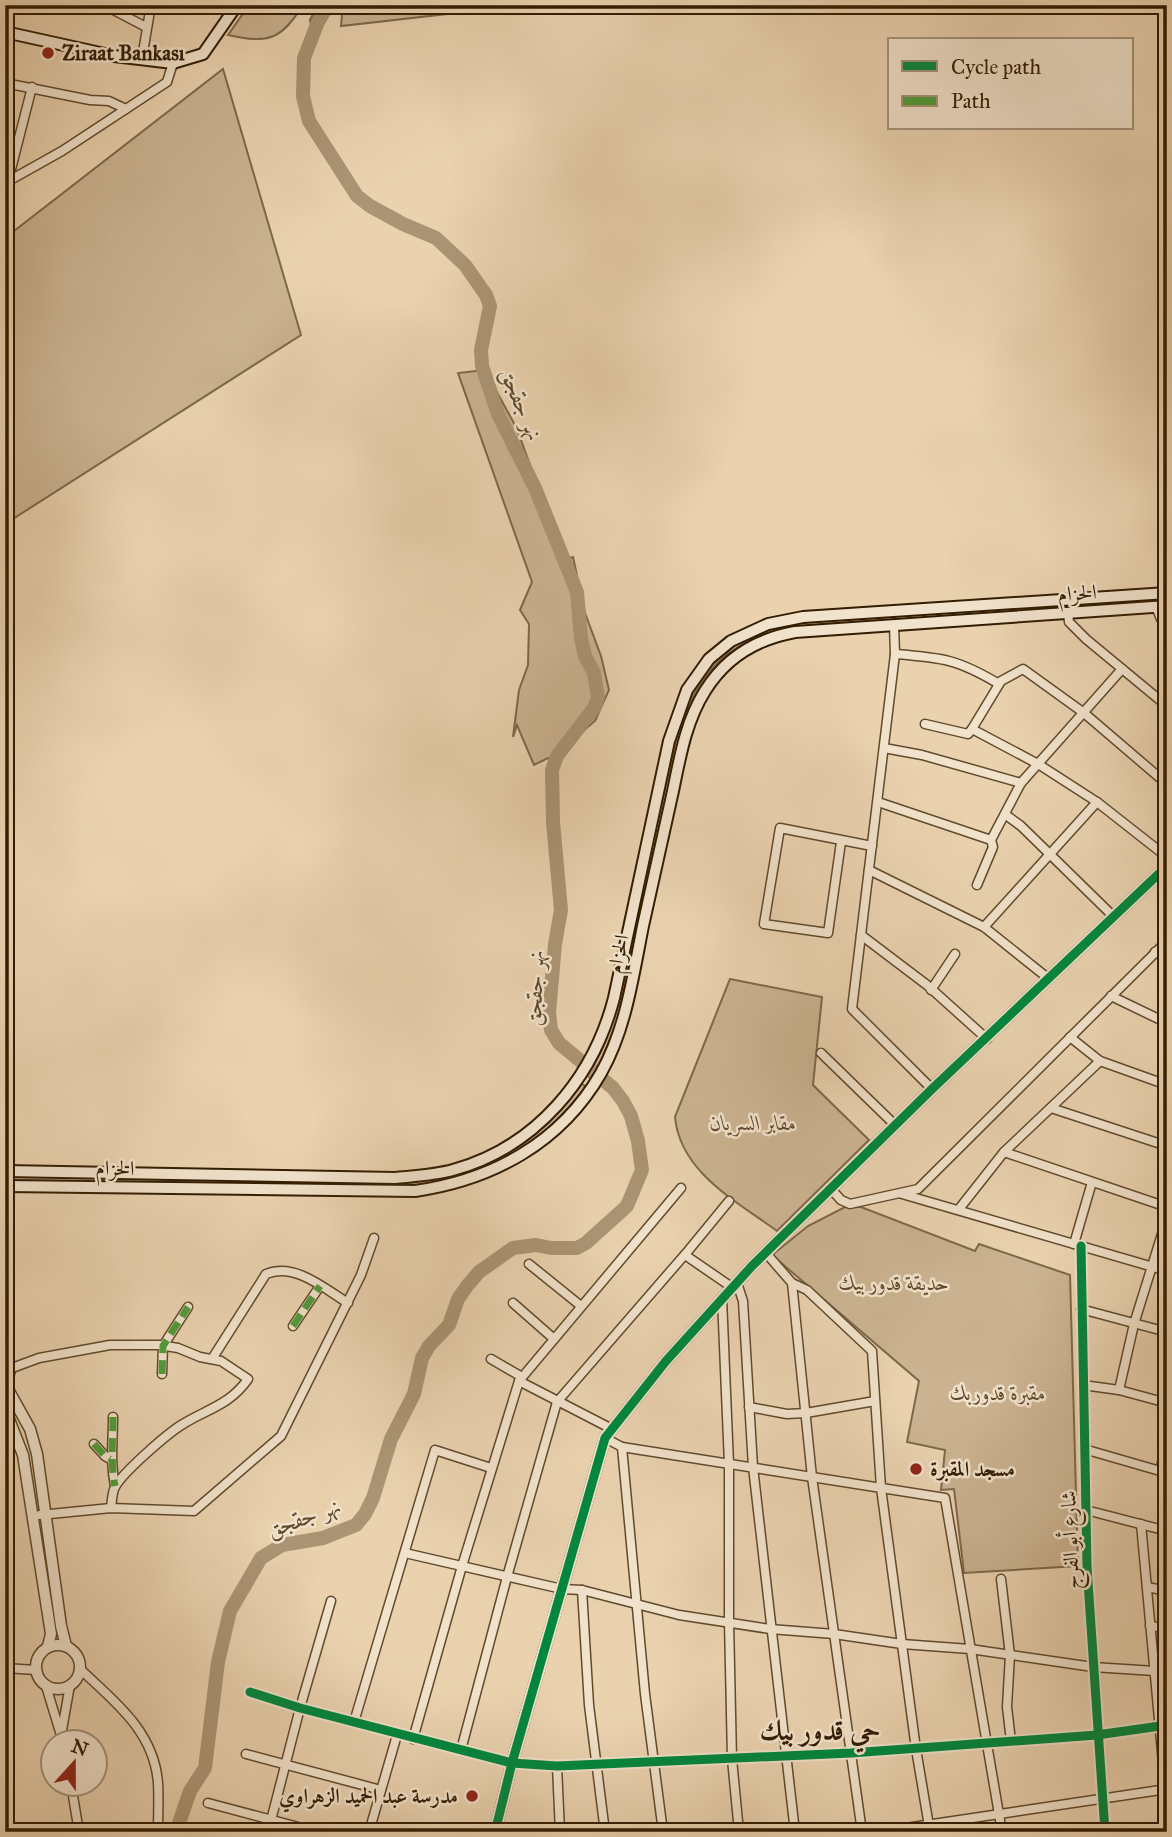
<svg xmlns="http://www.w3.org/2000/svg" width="1172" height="1837" font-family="'IM FELL Great Primer',Amiri,serif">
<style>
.green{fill:#cbb391;stroke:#7e6849;stroke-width:2}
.water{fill:#ab9474;stroke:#7b6446;stroke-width:2}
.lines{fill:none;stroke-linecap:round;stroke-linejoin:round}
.river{stroke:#ab9474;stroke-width:14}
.minor-casing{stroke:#604a2c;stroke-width:11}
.tertiary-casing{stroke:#604a2c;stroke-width:13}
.secondary-casing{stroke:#321d01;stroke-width:14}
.minor{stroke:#f1e2cb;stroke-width:8}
.tertiary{stroke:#f1e2cb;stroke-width:10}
.secondary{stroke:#f1e2cb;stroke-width:10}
.quiet{stroke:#509a39;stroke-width:7;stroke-dasharray:14 7;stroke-linecap:butt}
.cycleway-casing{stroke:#f1e2cb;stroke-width:13}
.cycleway{stroke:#00873e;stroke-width:9}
.poi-dot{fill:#8f2418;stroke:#f1e2cb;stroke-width:2.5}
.labels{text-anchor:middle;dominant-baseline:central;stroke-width:5;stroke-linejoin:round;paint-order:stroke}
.poi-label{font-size:21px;font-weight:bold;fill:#321d01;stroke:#f1e2cb;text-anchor:start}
.street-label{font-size:21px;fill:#321d01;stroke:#f1e2cb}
.park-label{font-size:21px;font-style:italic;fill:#604a2c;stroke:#f1e2cb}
.water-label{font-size:23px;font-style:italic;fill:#5c4729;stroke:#f1e2cb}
.district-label{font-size:28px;font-weight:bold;fill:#321d01;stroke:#f1e2cb}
</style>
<rect width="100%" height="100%" fill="#ead2af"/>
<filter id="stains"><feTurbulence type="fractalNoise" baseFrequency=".00286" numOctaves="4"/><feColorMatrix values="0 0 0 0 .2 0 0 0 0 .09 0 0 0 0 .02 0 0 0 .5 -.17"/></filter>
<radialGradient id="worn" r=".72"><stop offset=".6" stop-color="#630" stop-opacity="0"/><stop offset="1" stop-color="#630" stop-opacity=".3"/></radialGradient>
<g class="green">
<path d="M 249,5 L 303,5 C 281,40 268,44 228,35 Z"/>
<polygon points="348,5 450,5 447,14 341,26 342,15"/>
<polygon points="223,69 301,335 5,524 5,238"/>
<polygon points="485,370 517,429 556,537 567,559 573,557 585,613 601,656 609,690 595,721 576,737 559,760 548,758 534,765 517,725 513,737 519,690 528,665 529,624 520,610 532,582 458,373"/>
<path d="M 894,616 L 893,620 C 803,626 710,619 682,728 L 617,1022 L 601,1061 L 590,1078 L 588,1076 L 602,1049 L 613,1020 L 676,739 C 707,616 789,623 894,616 Z"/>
<path d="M 730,979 L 822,997 L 813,1085 L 869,1140 L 777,1231 C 736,1201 680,1172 675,1117 Z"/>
<path d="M 582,1084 L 585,1086 L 584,1089 C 535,1151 492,1172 416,1186 L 5,1180 L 5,1176 L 391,1183 C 473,1181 532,1149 582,1084 Z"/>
<polygon points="845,1207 861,1207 975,1251 979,1244 1070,1275 1078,1566 964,1573 954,1489 941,1490 945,1450 907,1442 919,1381 772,1255 808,1226"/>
</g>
<polygon class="water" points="318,5 336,5 313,35 310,20"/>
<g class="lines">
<polyline class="river" points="176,1832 190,1791 205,1768 218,1662 230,1611 261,1558 282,1545 323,1538 356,1525 365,1514 373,1498 391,1439 414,1394 422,1358 429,1346 449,1325 458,1299 467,1286 479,1272 513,1248 536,1245 551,1248 577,1248 586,1243 627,1206 642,1170 638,1141 631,1116 623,1101 613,1088 559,1043 551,1030 549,1013 555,944 561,910 553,822 552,770 557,756 594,708 598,698 594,673 585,656 581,638 577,592 535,488 498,414 482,366 481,350 490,306 486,295 465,265 436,238 403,224 370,206 357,196 309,121 303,96 304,58 318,22 328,5"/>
<g class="minor-casing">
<g id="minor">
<polyline points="104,5 146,27"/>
<polyline points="142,58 151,5"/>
<polyline points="5,83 90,100 109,101 126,109"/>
<polyline points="8,181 32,87"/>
<polyline points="5,183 62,151 167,82 173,63"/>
<polyline points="1156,607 1161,619 1167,626"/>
<polyline points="1068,613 1069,622 1086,639 1167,706"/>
<polyline points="894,625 895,654 852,1009 932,1089"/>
<path d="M 895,654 C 943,658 957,659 999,684"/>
<polyline points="925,724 968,734 972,729"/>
<polyline points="1021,783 1122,669"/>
<polyline points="1167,784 1084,713 1023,669 1001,681 972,729 1038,764 1097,802 1167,857"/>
<polyline points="878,802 991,840 1021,783 922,755 884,748"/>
<polyline points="1006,815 1021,826 1114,917"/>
<polyline points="841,842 828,933 764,924 780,828 872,846"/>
<polyline points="869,870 984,927 1049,979"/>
<polyline points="977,885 993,847 991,840"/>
<polyline points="984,927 1097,802"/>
<polyline points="861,935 927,985 987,1039"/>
<polyline points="1155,952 1167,958"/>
<polyline points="931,990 955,954"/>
<polyline points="1111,996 1167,1023"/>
<polyline points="1070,1037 1100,1061 1167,1085"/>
<polyline points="821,1053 895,1125"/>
<polyline points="1051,1108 1167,1146"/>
<polyline points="1004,1152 1167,1207"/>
<polyline points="831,1189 841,1200 850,1204 918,1189 1167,941"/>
<polyline points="902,1194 1167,1271"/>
<polyline points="959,1209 1004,1152 1100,1061"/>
<polyline points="1074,1244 1092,1182"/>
<polyline points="1081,1246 1087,1567 1105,1832"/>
<polyline points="766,1253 792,1283 812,1477 862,1832"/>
<polyline points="685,1255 733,1288"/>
<polyline points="529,1264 581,1306"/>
<polyline points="737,1283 743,1301 753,1467 795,1832"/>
<polyline points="792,1283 807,1290 872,1351 881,1488 916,1749 930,1832"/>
<polyline points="722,1298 729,1464 729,1621 732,1759 739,1832"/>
<polyline points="513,1303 554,1339"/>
<polyline points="1081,1309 1167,1332"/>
<polyline points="293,1326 320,1286"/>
<path d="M 212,1359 L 266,1274 C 295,1262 325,1289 348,1303"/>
<polyline points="491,1359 522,1377"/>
<polyline points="162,1374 163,1346 188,1307"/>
<polyline points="519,1381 612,1429"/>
<path d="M 6,1385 L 12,1368 L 39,1358 L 110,1345 L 159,1345 L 178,1348 L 200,1357 L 221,1361 L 248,1379 C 230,1405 207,1409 183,1424 C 168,1433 123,1472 115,1487 C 112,1492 112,1501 111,1508"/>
<polyline points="1083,1385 1119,1390 1167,1403"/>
<polyline points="1119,1390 1134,1324 1167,1218"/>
<polyline points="749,1407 787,1414 806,1413 875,1401"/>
<path d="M 113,1417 C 113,1442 110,1462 115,1486"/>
<polyline points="605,1438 622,1447 945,1498 1002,1832"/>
<polyline points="94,1444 105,1456 110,1459"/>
<polyline points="622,1447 645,1694 663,1832"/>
<polyline points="1084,1449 1167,1473"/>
<polyline points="1160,1471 1167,1443"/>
<polyline points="1086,1510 1167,1531"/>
<polyline points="40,1515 111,1508 194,1511 281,1436 361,1275 374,1238"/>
<polyline points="1141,1524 1167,1806"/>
<polyline points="405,1553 562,1589 582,1590 679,1615 770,1629 834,1634 902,1644 970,1649 1093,1667 1155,1671"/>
<polyline points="1001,1579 1010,1655 1007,1707 1011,1741"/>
<polyline points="1147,1587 1167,1591"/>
<polyline points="582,1590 589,1705 605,1832"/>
<polyline points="1150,1626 1167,1628"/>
<polyline points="5,1668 36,1670"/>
<path d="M 80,1669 C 115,1702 154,1731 158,1783 C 159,1799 158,1815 158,1832"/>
<polyline points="46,1686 63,1742"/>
<polyline points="250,1692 300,1708 512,1763 557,1766 851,1753 1097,1735 1167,1725"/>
<polyline points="354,1722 435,1450 491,1468"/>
<polyline points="62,1730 70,1685"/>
<polyline points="413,1739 462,1566 519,1381 681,1188"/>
<polyline points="461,1750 507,1577 557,1402 688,1251 729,1201"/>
<polyline points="246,1754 381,1790"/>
<polyline points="557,1766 560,1832"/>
<polyline points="71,1784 79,1832"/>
<polyline points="208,1803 317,1832"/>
<polyline points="268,1832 300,1708 331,1601"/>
<polyline points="369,1832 397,1735"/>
<polyline points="879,1832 1167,1789"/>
</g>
</g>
<g class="tertiary-casing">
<g id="tertiary">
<polyline points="5,1384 30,1429 37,1454 61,1626 66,1646"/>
<polyline points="5,1409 23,1455 49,1621 51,1634 48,1646"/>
<circle cx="58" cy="1667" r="22"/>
<polyline points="495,1832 512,1763 605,1438 666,1361 752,1266 932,1089 1167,866"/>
</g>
</g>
<g class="secondary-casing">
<g id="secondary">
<polyline points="5,32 114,56 173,63 203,54 237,5"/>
<path d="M 5,1171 L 395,1178 C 415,1176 435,1175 453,1170 C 536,1147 593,1079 614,998 L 669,741 L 687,690 L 709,659 L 731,641 L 768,624 L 803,617 L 1167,593"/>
<path d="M 5,1186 L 415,1191 C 492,1180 561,1143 601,1073 C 626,1029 633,976 643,926 C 653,881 663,836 673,791 C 680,757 686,721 705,691 C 726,657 756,639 795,632 L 1167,606"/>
</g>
</g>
<use href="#minor" class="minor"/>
<use href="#tertiary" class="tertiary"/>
<use href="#secondary" class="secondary"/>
<g class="quiet">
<polyline points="293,1326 320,1286"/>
<polyline points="162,1374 163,1346 188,1307"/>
<path d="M 113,1417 C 113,1442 110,1462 115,1486"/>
<polyline points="94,1444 105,1456 110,1459"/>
</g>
<g class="cycleway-casing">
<g id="cycleway">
<polyline points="1081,1246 1087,1567 1105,1832"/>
<polyline points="250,1692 300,1708 512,1763 557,1766 851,1753 1097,1735 1167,1725"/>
<polyline points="495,1832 512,1763 605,1438 666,1361 752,1266 932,1089 1167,866"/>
</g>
</g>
<use href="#cycleway" class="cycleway"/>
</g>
<g class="poi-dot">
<circle cx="48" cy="53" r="7"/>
<circle cx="916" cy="1469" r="7"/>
<circle cx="472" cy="1796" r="7"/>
</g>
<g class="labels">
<g class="poi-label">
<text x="62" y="53">Ziraat Bankası</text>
<text x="930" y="1469">مسجد المقبرة</text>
<text x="458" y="1796" text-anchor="end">مدرسة عبد الحميد الزهراوي</text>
</g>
<g class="street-label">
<text transform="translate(1077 593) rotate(-4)">الحزام</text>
<text transform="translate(618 954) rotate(-78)">الحزام</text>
<text transform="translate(115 1168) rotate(1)">الحزام</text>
<text transform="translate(1070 1540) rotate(-92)">شارع أبو الفرج</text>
</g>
<g class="park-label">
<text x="753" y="1123">مقابر السريان</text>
<text x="894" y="1283">حديقة قدور بيك</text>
<text x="998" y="1393">مقبرة قدوربك</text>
</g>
<g class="water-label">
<text transform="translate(522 404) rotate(67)">نهر جقجق</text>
<text transform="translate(534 988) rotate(-88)">نهر جقجق</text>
<text transform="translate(304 1517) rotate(-20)">نهر جقجق</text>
</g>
<g class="district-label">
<text x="820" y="1730">حي قدور بيك</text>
</g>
</g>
<rect width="1172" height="1837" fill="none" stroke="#ead2af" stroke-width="28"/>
<rect x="7" y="7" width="1158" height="1823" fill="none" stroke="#321d01" stroke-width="3.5"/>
<rect x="14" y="14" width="1144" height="1809" fill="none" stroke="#321d01" stroke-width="2"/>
<rect x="888" y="38" width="245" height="91" fill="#f1e2cb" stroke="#a5937a" stroke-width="2"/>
<rect x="902" y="61" width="35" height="10" fill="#00873e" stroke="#a5937a" stroke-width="2"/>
<text x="951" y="74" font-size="21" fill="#321d01">Cycle path</text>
<rect x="902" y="96" width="35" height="10" fill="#509a39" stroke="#a5937a" stroke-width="2"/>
<text x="951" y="108" font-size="21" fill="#321d01">Path</text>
<g transform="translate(74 1763) rotate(21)"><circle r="33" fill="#f1e2cb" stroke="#a5937a" stroke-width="2"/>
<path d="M0-5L12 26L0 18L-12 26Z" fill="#8f2418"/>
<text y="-10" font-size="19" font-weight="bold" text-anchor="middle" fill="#321d01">N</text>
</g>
<rect width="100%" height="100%" filter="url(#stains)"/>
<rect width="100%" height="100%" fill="url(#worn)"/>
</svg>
